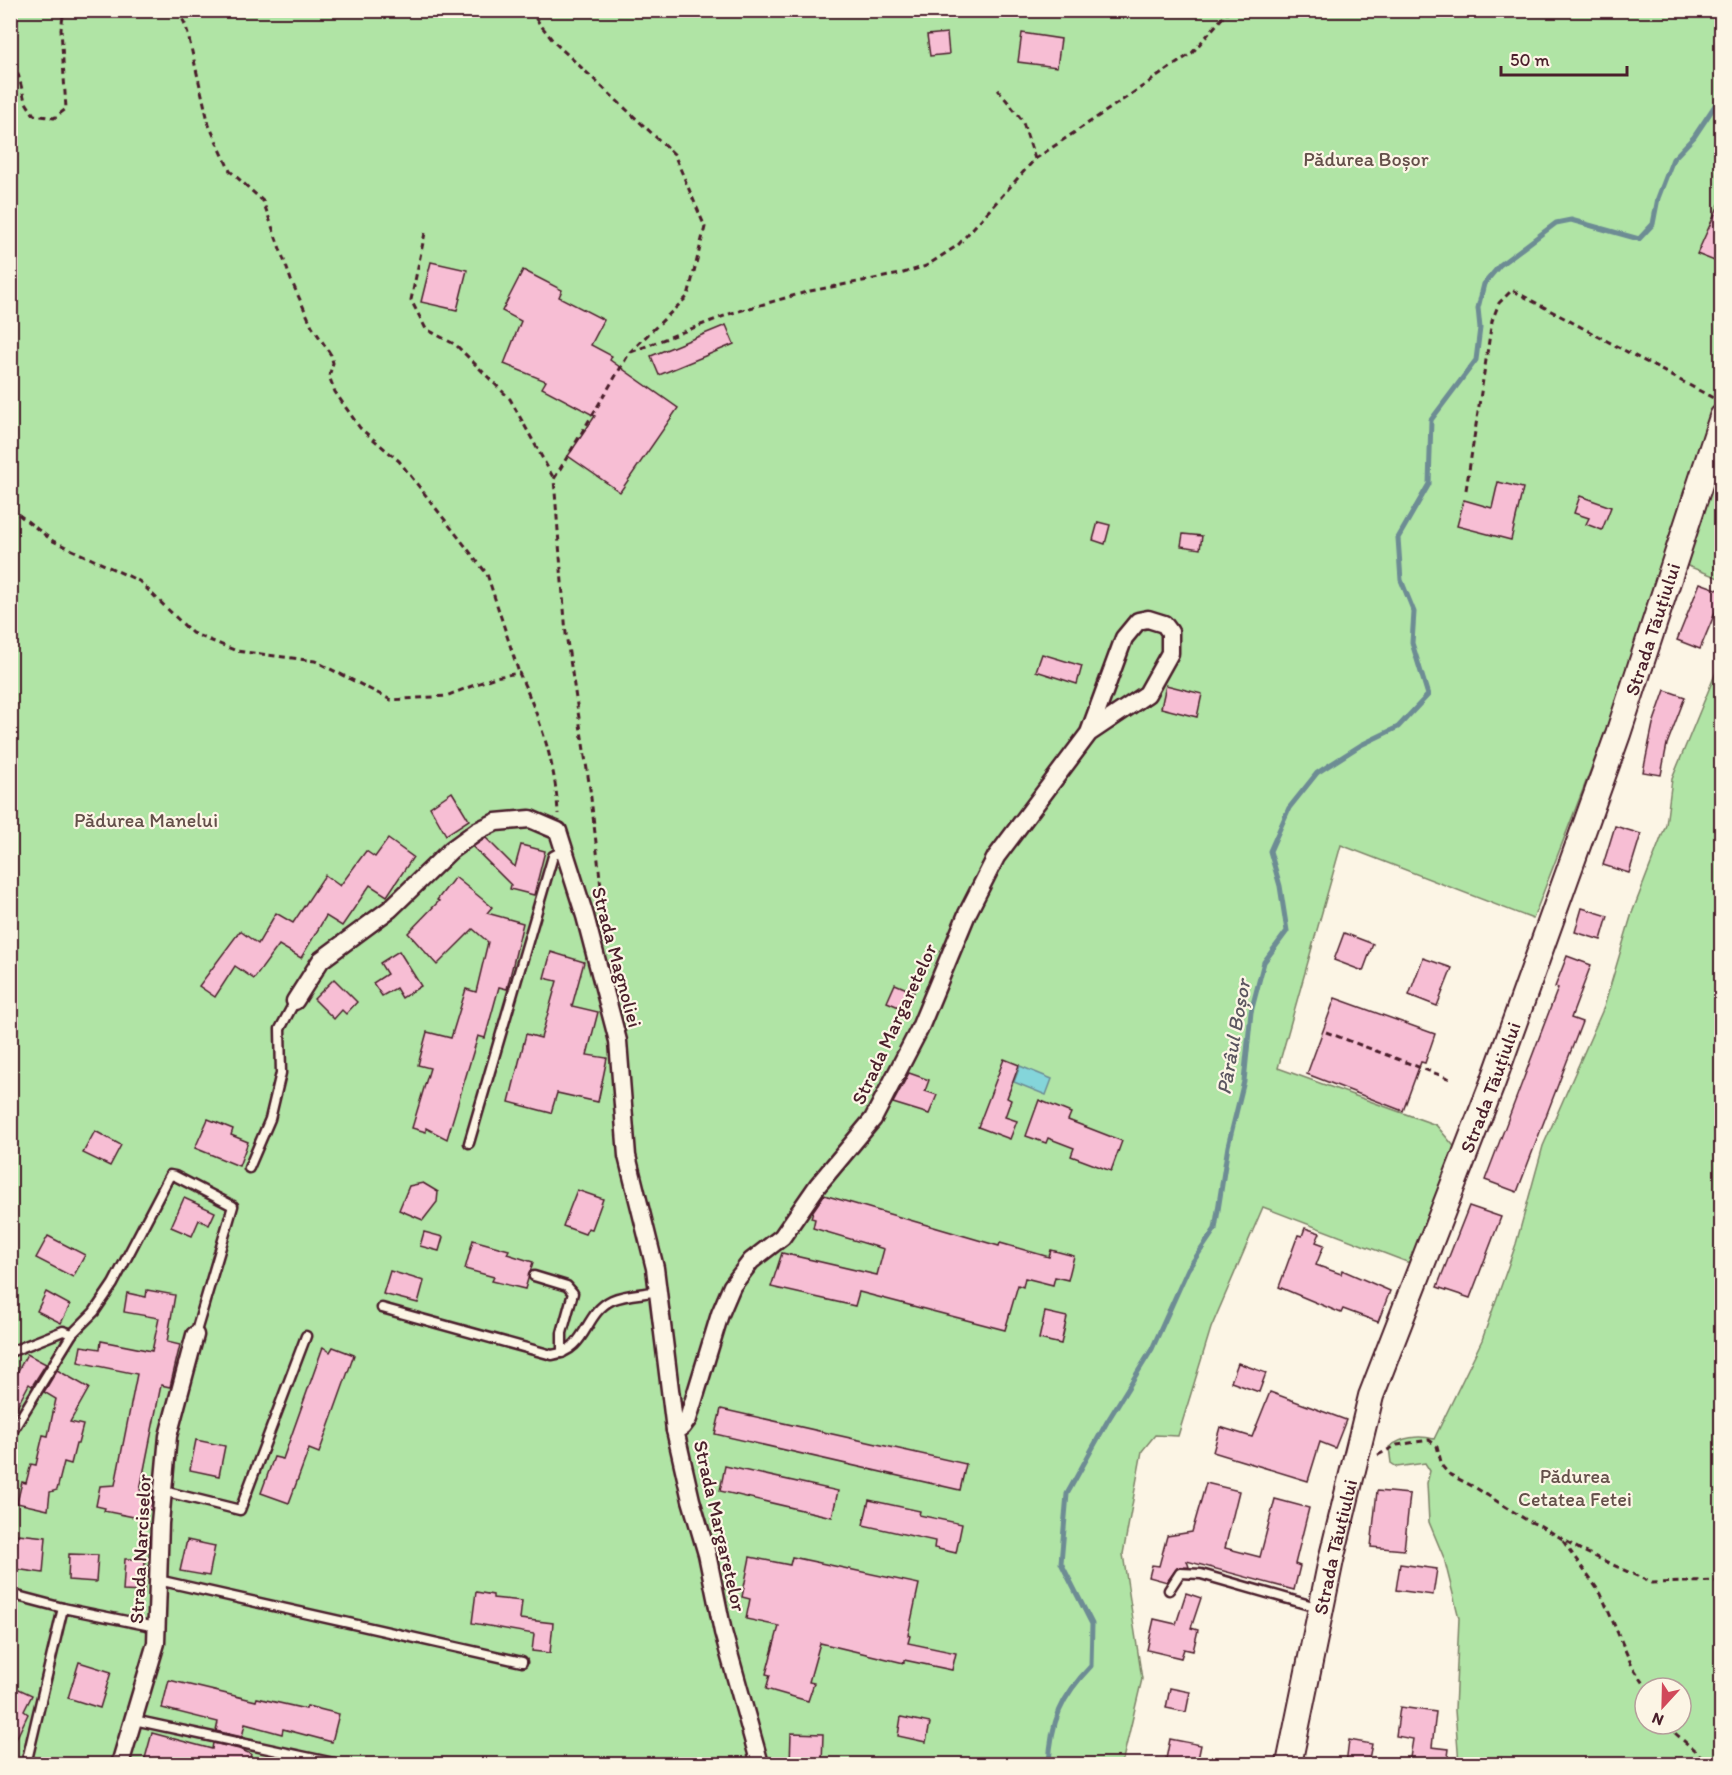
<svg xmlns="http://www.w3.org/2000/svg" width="1732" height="1775" font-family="Itim,sans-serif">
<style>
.green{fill:#b0e4a5;stroke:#7d8268;stroke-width:1.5;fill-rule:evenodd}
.water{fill:#84d5da;stroke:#6d8c94;stroke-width:1.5}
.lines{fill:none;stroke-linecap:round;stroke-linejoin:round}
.stream{stroke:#6d8c94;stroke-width:5}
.building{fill:#f7bed4;stroke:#4a1f2b;stroke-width:1.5}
.lane-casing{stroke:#4a1f2b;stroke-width:13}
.street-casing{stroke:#4a1f2b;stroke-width:21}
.secondary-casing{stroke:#4a1f2b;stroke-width:28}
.path{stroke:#4a1f2b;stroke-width:3;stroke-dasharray:6 4.5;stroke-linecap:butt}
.lane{stroke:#fcf5e5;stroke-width:8}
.street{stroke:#fcf5e5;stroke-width:16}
.secondary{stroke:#fcf5e5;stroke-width:24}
.labels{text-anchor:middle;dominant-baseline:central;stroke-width:4.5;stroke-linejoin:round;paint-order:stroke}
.park-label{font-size:20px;fill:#64504a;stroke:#fcf5e5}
.street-label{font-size:20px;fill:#4a1f2b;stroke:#fcf5e5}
.water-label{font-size:21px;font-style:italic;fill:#5b5660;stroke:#fcf5e5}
</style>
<rect width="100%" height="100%" fill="#fcf5e5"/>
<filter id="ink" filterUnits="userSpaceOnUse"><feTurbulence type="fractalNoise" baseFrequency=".0167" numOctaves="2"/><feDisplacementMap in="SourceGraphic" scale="12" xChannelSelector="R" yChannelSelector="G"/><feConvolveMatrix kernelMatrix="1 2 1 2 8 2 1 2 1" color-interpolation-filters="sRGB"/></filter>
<g filter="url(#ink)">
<g class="green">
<polygon points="11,11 1721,11 1721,579 1665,557 1611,717 1533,919 1341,845 1278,1068 1436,1125 1458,1151 1415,1265 1263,1207 1211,1328 1178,1436 1155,1435 1142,1451 1123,1554 1142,1679 1123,1759 1118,1764 11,1764"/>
<path d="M 1721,660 L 1721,1764 L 1459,1764 L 1455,1710 L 1459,1618 L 1444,1558 L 1429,1522 L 1427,1483 L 1430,1471 L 1425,1463 L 1397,1467 L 1391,1463 L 1389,1447 C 1402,1437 1419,1435 1434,1439 L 1482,1340 L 1516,1244 L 1543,1146 L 1604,1007 L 1632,913 L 1666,825 L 1672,779 ZM 1645,1688 L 1681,1688 L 1681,1724 L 1645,1724 Z"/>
</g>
<polygon class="water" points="1020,1066 1052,1079 1046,1095 1014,1082"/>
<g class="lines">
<path class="stream" d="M 1049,1764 C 1051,1721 1061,1697 1091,1666 L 1092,1624 L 1061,1563 L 1067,1494 L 1107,1422 L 1152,1349 L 1188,1269 L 1215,1229 L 1228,1146 L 1244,1081 L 1251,1012 L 1264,962 L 1287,931 L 1280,886 L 1270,851 L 1289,808 L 1317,773 L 1361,745 L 1398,727 L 1428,695 L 1412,643 L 1414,612 L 1401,580 L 1398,538 L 1429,484 L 1431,420 L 1476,360 L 1480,328 L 1478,308 L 1484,284 L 1500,265 L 1556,223 L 1571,220 L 1639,239 L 1653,224 L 1658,198 L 1673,159 L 1694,137 L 1722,95"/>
</g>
<g class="building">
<polygon points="947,33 949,54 930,56 927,35"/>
<polygon points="1022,33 1061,39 1057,67 1018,62"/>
<polygon points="1722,198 1722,264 1697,254"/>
<polygon points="431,262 467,270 457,310 421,302"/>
<polygon points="523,270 562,290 559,297 604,320 591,345 612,356 610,360 678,408 620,492 568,456 595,416 542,388 546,381 504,364 521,321 502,311"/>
<polygon points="726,325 734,344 659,375 651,356"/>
<polygon points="1498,482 1523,488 1511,540 1457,526 1464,500 1492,508"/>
<polygon points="1580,496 1611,507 1602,530 1586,524 1589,518 1574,513"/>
<polygon points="1098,522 1110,525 1105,544 1093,540"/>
<polygon points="1183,534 1202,536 1200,549 1181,546"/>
<polygon points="1700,583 1722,591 1722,596 1700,649 1677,640"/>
<polygon points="1042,654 1082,666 1077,684 1036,671"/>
<polygon points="1166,685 1202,694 1197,717 1161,708"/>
<polygon points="1665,690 1685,697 1667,744 1661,775 1643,772 1653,724"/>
<polygon points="452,792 469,820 446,835 430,807"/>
<polygon points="1615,826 1641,834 1629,873 1603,865"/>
<polygon points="486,838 515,867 521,845 545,851 534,895 510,889 511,885 473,847"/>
<polygon points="388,839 413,857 387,896 370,885 342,926 326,916 301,958 279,945 254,979 235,966 215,997 199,986 240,931 258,944 276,913 293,923 325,875 340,886 366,851 375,857"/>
<polygon points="455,877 492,907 487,913 523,923 507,989 499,987 485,1038 478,1036 447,1139 426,1128 426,1132 412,1128 430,1068 418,1065 427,1032 451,1038 466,989 476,992 488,942 473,929 437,965 408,933 439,901 437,900"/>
<polygon points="1582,908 1608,916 1601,940 1575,932"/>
<polygon points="1344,933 1373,944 1363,971 1334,960"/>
<polygon points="399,951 421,986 402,998 396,988 382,996 373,983 387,974 380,963"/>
<polygon points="551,952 584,962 572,1006 598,1012 587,1055 607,1058 598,1102 557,1093 551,1113 509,1102 526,1034 541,1038 557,981 544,978"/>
<polygon points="1567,956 1591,965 1571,1018 1582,1022 1517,1192 1485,1180 1558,988 1555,987"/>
<polygon points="1423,958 1452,968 1437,1006 1409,995"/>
<polygon points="334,979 357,1002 346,1014 342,1010 334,1019 314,999"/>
<polygon points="895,984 914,992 906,1010 887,1002"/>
<polygon points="1335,998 1435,1034 1425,1063 1421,1062 1403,1111 1307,1074"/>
<polygon points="1004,1059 1019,1065 1007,1098 1011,1100 1005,1117 1017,1121 1010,1139 978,1127"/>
<polygon points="909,1073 929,1080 925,1091 937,1095 929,1114 893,1103"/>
<polygon points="1039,1100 1071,1113 1068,1120 1122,1141 1111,1171 1071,1156 1074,1148 1048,1138 1046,1143 1026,1136"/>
<polygon points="208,1119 233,1129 231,1135 248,1142 239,1166 195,1148"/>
<polygon points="95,1131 121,1145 110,1166 83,1153"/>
<polygon points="423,1183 438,1192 437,1202 423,1220 399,1210 409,1186"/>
<polygon points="577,1190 603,1199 592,1229 588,1228 585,1234 563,1226"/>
<polygon points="824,1195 999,1246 1000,1243 1049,1257 1051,1250 1074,1256 1068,1280 1055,1277 1053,1285 1025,1278 1023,1287 1018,1285 1005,1330 859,1292 855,1306 771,1287 782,1253 877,1275 884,1249 813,1228 815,1219 811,1218 813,1211"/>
<polygon points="184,1198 215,1212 209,1225 199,1220 192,1236 171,1227"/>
<polygon points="1469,1206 1501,1217 1470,1298 1437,1287"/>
<polygon points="1305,1228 1320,1233 1316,1242 1324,1245 1316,1265 1341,1274 1342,1270 1390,1291 1378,1322 1343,1309 1341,1313 1279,1287 1298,1235 1302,1236"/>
<polygon points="424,1232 443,1237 439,1251 420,1246"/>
<polygon points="48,1236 85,1255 73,1277 36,1258"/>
<polygon points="473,1240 509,1250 507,1254 533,1262 525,1289 492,1281 494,1277 465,1269"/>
<polygon points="390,1271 424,1281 418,1303 383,1294"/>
<polygon points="147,1290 175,1295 167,1342 180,1345 170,1387 161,1385 140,1490 152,1492 151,1510 141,1508 139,1518 104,1511 105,1508 96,1506 100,1486 115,1485 137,1374 78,1362 81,1346 100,1349 101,1341 152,1351 159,1318 124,1312 127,1293 146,1297"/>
<polygon points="46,1292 70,1305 61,1323 37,1311"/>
<polygon points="1045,1312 1067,1317 1061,1344 1039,1339"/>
<polygon points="323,1347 330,1352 333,1347 354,1355 319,1453 309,1449 289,1503 261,1493 274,1457 283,1459"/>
<polygon points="27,1354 46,1364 32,1386 29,1384 10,1420 10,1386"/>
<polygon points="1238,1363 1266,1373 1259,1392 1231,1382"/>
<polygon points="57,1370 89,1388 70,1422 83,1425 78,1444 76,1444 71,1464 64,1462 57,1490 50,1492 48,1510 17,1503 22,1482 26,1483 31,1464 36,1465 43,1435 48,1436 56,1399 44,1392"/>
<polygon points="1270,1392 1346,1420 1335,1448 1320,1442 1308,1481 1213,1452 1220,1427 1252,1437"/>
<polygon points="721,1409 966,1464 960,1490 715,1434"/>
<polygon points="196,1440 225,1446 219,1476 190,1470"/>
<polygon points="725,1466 838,1491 832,1517 720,1491"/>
<polygon points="1206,1483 1239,1491 1225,1548 1260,1557 1275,1499 1309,1508 1295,1564 1300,1566 1294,1590 1187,1561 1189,1567 1177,1568 1167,1582 1149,1577 1152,1565 1159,1566 1167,1536 1192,1532"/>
<polygon points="1377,1491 1410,1494 1404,1550 1371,1547"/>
<polygon points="869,1500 920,1511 919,1515 962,1524 956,1553 934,1548 935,1541 863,1525"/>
<polygon points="18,1534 46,1537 43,1573 15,1569"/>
<polygon points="187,1540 215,1546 209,1576 180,1571"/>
<polygon points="69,1554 98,1555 96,1582 68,1580"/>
<polygon points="750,1557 790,1565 792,1557 919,1584 908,1635 910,1636 908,1643 956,1653 952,1670 904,1660 904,1663 820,1643 809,1682 814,1683 808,1701 766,1689 770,1675 766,1674 779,1626 746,1619 750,1599 742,1597"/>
<polygon points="125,1559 145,1559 144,1592 123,1591"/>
<polygon points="1400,1564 1437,1569 1433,1595 1396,1590"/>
<polygon points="476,1592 493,1595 493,1598 522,1601 520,1619 553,1623 550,1653 532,1651 534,1634 472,1623"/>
<polygon points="1186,1593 1201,1598 1191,1628 1198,1630 1193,1651 1184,1649 1181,1658 1147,1650 1154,1619 1176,1624"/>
<polygon points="79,1662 111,1672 100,1708 68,1698"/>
<polygon points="169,1680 256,1701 257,1698 306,1709 307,1706 339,1714 332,1742 283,1729 282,1734 245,1724 242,1737 216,1731 218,1722 162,1708"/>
<polygon points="10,1685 32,1695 24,1711 28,1714 10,1752"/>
<polygon points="1170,1688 1190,1692 1186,1712 1166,1708"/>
<polygon points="1400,1707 1436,1712 1432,1747 1449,1749 1447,1764 1409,1764 1413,1739 1396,1736"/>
<polygon points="901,1717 930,1723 926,1742 898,1736"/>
<polygon points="152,1733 212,1749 213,1743 239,1749 251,1754 248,1764 154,1764 144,1762"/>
<polygon points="791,1733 823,1734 822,1764 790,1764"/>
<polygon points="1170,1739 1201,1745 1197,1764 1165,1764"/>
<polygon points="1349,1740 1372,1744 1368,1764 1346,1764"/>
</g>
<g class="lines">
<g class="lane-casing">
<g id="lane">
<polyline points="469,1143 553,856 564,850"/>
<polyline points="249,1168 270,1119 281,1073 280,1029 295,1001"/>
<polyline points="534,1276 567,1286 573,1293 562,1333 562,1353"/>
<path d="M 382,1308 L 552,1355 C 588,1350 583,1314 612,1300 C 625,1294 644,1294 658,1291"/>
<polyline points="10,1352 63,1331 72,1334"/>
<polyline points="10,1435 72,1334 94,1312 113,1284 170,1175 175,1176 233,1206 195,1335"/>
<polyline points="163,1491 240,1510 306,1336"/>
<polyline points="158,1580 522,1662"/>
<polyline points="1169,1590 1180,1573 1201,1574 1320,1608"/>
<polyline points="10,1594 63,1608 156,1627"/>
<polyline points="134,1720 334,1763"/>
<polyline points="26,1764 63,1608"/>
</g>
</g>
<g class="street-casing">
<g id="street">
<polyline points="295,1001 321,960 390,909 451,850 477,831 496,822 530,819 558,831 585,916 618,1041 627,1156 655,1268 675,1430 691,1500 707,1554 723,1632 760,1764"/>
<polyline points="675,1430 682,1427 688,1419 720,1314 732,1286 751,1261 782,1237 818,1185 873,1119 919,1030 967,914 996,857 1089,733 1124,638 1138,621 1148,619 1164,624 1170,632 1170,653 1147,694 1089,733"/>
<polyline points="120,1764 156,1643 160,1523 168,1436 195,1335"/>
</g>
</g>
<g class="secondary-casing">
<g id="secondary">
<path id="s1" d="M 1289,1764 L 1331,1560 L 1371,1396 L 1493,1082 L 1618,734 L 1722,417"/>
</g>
</g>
<g class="path">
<polyline points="178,10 186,26 209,125 230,171 263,201 291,280 312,326 331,355 333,363 329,376 335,392 360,428 399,461 487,574 519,673"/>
<polyline points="529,10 554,42 674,154 705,227 688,296 630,352 554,479 566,634 590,789 605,923"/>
<polyline points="10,42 25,101 34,115 54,118 66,109 61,29 64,10"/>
<polyline points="1035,159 1192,53 1229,10"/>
<polyline points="425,233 411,300 426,329 456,345 510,399 554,479"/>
<polyline points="631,352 732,313 810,291 900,274 926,266 958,245 1035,159 1022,120 996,87"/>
<polyline points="1466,490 1492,321 1499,303 1512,290 1715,399"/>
<path d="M 10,508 L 53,541 L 139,581 L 192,633 L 237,651 L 315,661 L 391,700 L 446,696 L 495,677 L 519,673 C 540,718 556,764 558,814"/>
<polyline points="1326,1032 1453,1080"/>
<polyline points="1378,1455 1397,1445 1429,1440 1437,1446 1442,1466 1449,1474 1476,1488 1528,1521 1541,1526 1581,1550 1652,1583 1722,1581"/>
<polyline points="1563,1541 1601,1594 1632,1666 1647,1688"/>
<polyline points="1670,1724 1676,1734 1710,1764"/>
</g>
<use href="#lane" class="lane"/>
<use href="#street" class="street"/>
<use href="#secondary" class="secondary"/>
</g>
</g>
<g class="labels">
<g class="park-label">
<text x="1366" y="159">Pădurea Boșor</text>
<text x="146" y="820">Pădurea Manelui</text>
<text x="1575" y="1476">Pădurea<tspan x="1575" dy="23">Cetatea Fetei</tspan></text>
</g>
<g class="street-label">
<text stroke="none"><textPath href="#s1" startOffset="1194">Strada Tăuțiului</textPath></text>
<text transform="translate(617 957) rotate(75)">Strada Magnoliei</text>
<text transform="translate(894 1024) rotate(-65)">Strada Margaretelor</text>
<text stroke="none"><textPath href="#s1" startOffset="708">Strada Tăuțiului</textPath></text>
<text transform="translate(720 1526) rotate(77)">Strada Margaretelor</text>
<text stroke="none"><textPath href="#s1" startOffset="222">Strada Tăuțiului</textPath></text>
<text transform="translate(140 1549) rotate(-87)">Strada Narciselor</text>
</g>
<g class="water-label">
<text transform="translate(1233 1037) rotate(-80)">Pârâul Boșor</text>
</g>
</g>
<rect width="1732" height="1775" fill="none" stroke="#fcf5e5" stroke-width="36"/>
<rect x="18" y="18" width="1696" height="1739" fill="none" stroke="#4a1f2b" stroke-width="2" filter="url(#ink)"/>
<g transform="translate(1663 1706) rotate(202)"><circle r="28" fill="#fcf5e5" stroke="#b59f9b" stroke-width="1.5"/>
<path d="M0-4.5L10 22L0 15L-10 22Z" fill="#d1495b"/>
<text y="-9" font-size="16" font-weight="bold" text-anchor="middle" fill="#4a1f2b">N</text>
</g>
<path d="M1501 66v9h126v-9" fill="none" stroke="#4a1f2b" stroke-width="3"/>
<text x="1510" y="66" font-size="18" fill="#4a1f2b" stroke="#fcf5e5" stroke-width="4.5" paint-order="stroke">50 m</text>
</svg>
